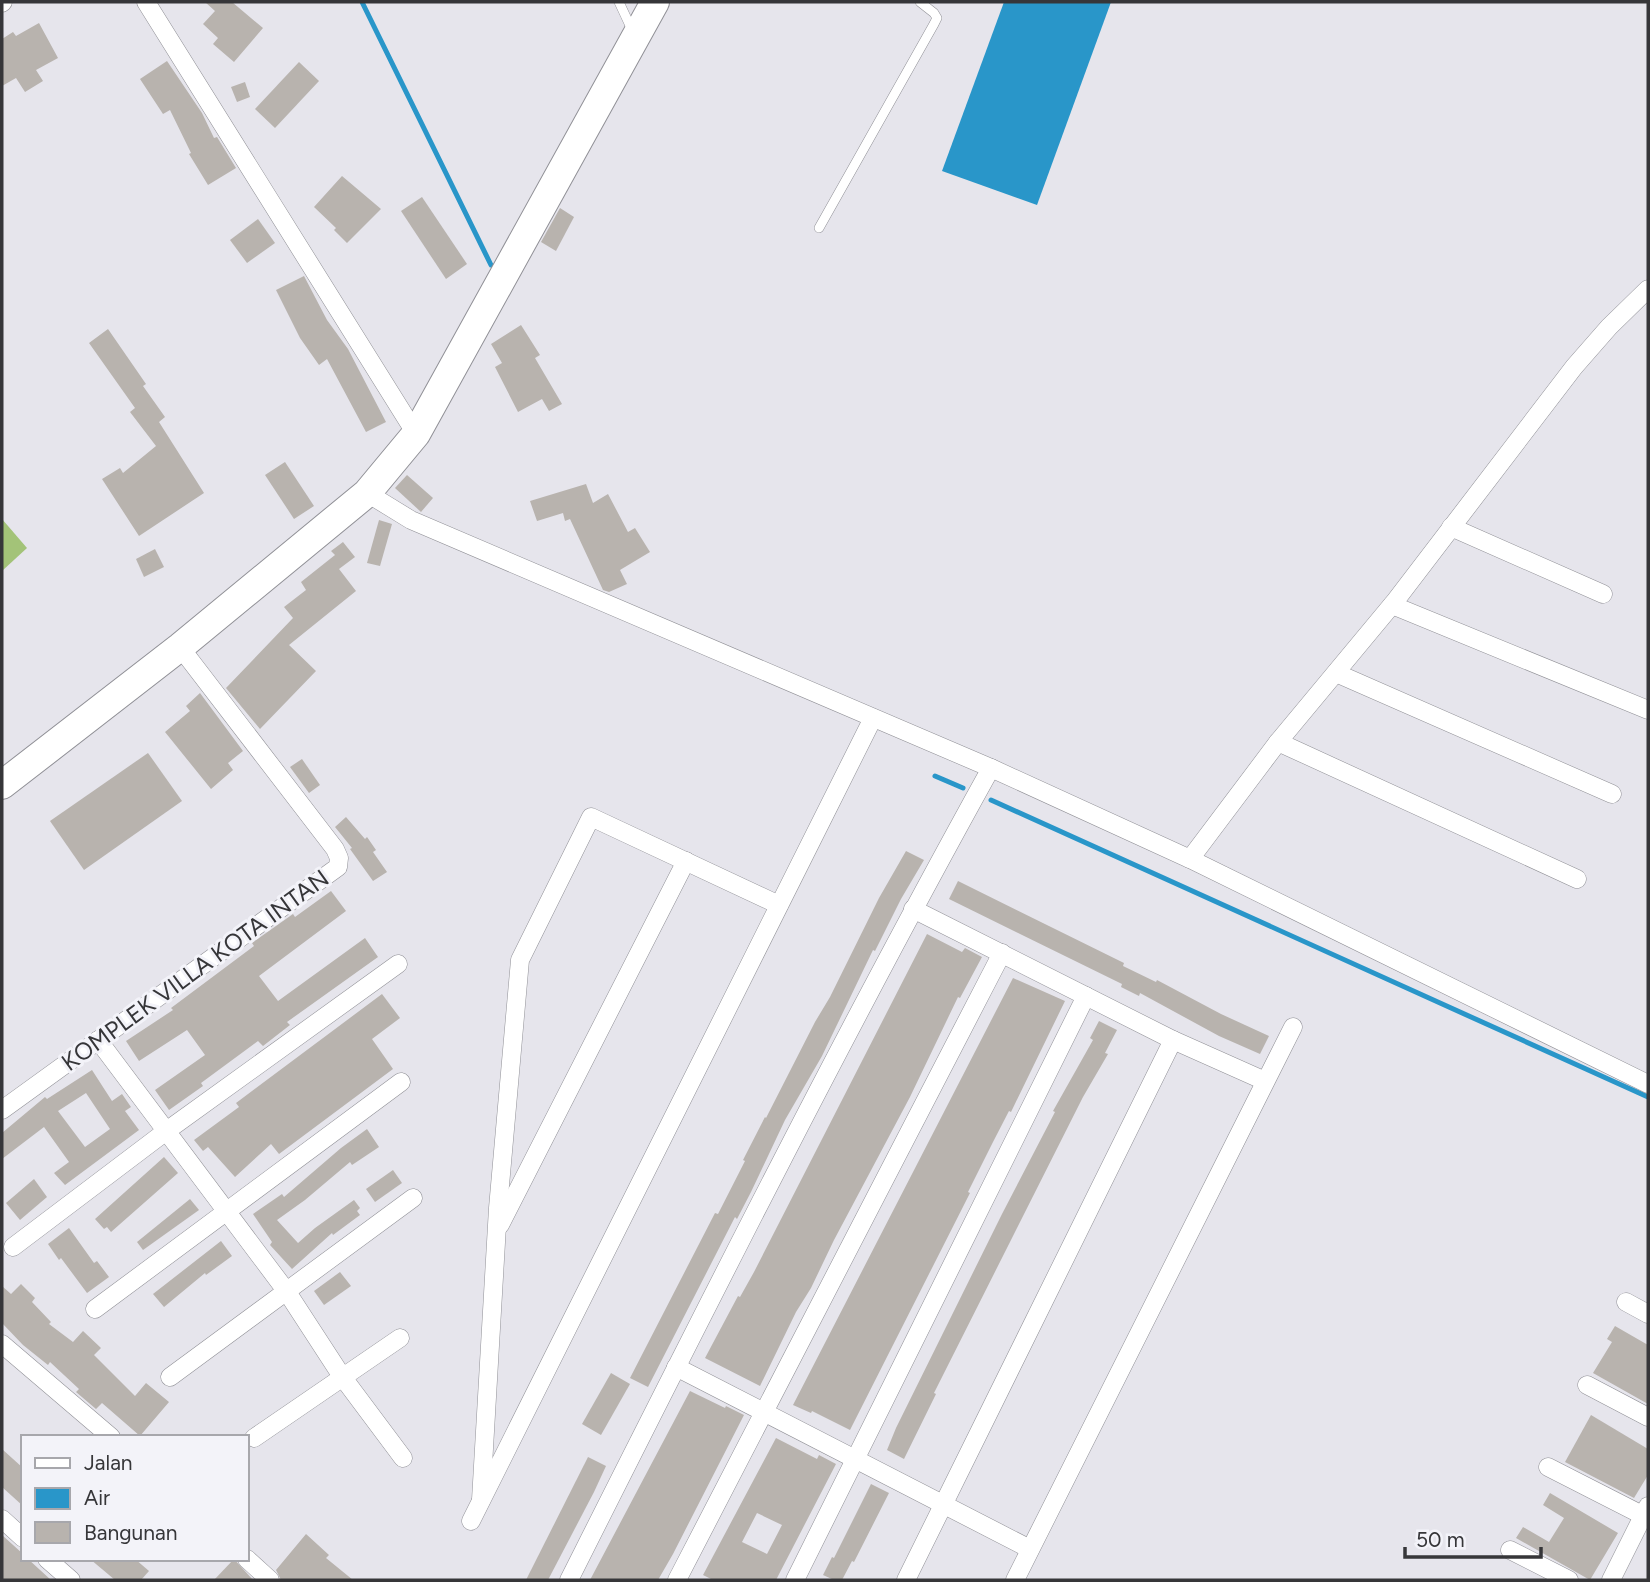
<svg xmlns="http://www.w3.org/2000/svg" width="1650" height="1582" font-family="Figtree,sans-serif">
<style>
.green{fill:#a3c378}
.water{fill:#2996c9}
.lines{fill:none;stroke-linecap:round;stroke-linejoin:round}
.stream{stroke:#2996c9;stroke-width:5}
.building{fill:#b8b3ae;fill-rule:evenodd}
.service-casing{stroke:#909096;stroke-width:10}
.minor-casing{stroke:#909096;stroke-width:19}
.primary-casing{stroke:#909096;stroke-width:30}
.service{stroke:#fff;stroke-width:9}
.minor{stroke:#fff;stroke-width:18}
.primary{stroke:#fff;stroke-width:28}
.labels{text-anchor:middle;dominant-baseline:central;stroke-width:6;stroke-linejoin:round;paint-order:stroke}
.street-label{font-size:24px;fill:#363639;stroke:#f3f3f9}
</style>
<rect width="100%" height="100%" fill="#e6e5ec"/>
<polygon class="green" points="2,519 27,548 2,571"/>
<polygon class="water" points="1004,2 1111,2 1037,205 942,171"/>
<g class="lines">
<g class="stream">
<polyline points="362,2 491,265"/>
<polyline points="935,776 963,788"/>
<polyline points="991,800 1648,1097"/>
</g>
</g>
<g class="building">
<polygon points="205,2 232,2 263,28 234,62 213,44 218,38 203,24 215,11"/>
<polygon points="39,23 58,58 36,70 43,81 25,92 16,78 2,86 2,39 13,32 16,36"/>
<polygon points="167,61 202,113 214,138 217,137 236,168 208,185 189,154 191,153 170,110 163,114 140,79"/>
<polygon points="299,62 319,81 275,128 255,109"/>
<polygon points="245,82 250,97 237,102 231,87"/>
<polygon points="342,176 381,209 347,243 334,230 336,228 314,207"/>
<polygon points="422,197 467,264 446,279 401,211"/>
<polygon points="560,208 574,217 556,251 541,242"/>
<polygon points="258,219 275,243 247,263 230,240"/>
<polygon points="304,276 327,320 348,349 386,422 366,432 327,359 319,365 300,338 276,290"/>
<polygon points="521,325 540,355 535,358 562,404 549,411 542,399 518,412 495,367 502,363 491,344"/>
<polygon points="108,329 146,384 143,386 165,417 159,422 204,493 139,536 102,479 120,468 123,473 156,446 130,412 135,408 89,343"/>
<polygon points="285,462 314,506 294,519 265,475"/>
<polygon points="407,475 433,498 421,512 395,488"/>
<polygon points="586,484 593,503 608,494 628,532 635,528 650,552 620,570 627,584 609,592 603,590 570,519 565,521 563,513 537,521 530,501"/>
<polygon points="379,520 392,524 380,566 367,563"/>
<polygon points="343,542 355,557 339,569 356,591 289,645 316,671 260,729 226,688 293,618 284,607 306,590 301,582 335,555 331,551"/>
<polygon points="155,549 164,567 144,577 136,559"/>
<polygon points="200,693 243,751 228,763 233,770 211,789 165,732 190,711 186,706"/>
<polygon points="148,753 182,801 84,870 50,821"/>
<polygon points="302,759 320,785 309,793 290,767"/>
<polygon points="346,817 365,839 367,837 376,850 373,852 387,872 373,881 350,849 352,848 335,827"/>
<polygon points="906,851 924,860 901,899 875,951 873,950 822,1056 785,1120 751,1192 737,1219 735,1217 648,1387 630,1378 715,1213 718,1214 745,1161 743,1160 765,1117 766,1118 815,1022 830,997 879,898"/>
<polygon points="958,881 1124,963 1123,966 1156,982 1157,980 1221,1014 1269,1036 1260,1054 1219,1036 1140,993 1139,996 1121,987 1122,984 949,899"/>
<polygon points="331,891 346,911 259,976 278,1001 365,938 378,957 287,1022 290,1025 263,1046 258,1041 201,1083 203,1086 169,1110 155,1090 205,1055 187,1030 139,1061 126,1041 173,1010 171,1008 254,946 252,943 293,914 295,917"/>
<polygon points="927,934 962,952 965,948 982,957 960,998 958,997 910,1097 834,1240 811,1288 796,1312 760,1386 705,1358 738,1296 740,1297 754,1272"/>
<polygon points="1013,978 1065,1001 1011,1112 1009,1111 993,1142 968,1192 970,1193 850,1430 812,1411 811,1413 793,1405"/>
<polygon points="382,994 400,1018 372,1039 393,1069 279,1154 271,1144 235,1177 208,1147 203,1151 194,1140 239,1107 236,1103"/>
<polygon points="1099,1021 1117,1030 1105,1053 1108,1054 1083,1097 1009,1244 934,1393 936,1394 904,1459 887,1450 896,1428 1002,1214 1055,1112 1053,1111 1093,1040 1090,1038"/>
<path d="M 92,1070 L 112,1101 L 122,1094 L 131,1107 L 125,1111 L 139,1130 L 65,1185 L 54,1173 L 69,1162 L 44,1127 L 2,1159 L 2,1133 L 45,1097 L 47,1099 ZM 86,1093 L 110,1129 L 85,1147 L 58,1111 Z"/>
<polygon points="367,1129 379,1147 352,1165 350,1162 305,1200 277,1220 298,1243 315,1228 354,1200 360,1208 357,1211 360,1215 333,1235 332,1233 292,1269 270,1245 272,1242 253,1214 282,1194 284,1197 341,1148"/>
<polygon points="164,1157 178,1173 111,1232 107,1227 104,1229 95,1219"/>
<polygon points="393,1170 402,1183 375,1202 366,1189"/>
<polygon points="34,1179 47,1197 20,1220 6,1203"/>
<polygon points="190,1199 199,1210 143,1250 137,1242"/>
<polygon points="69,1228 94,1263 97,1261 109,1277 87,1293 61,1258 59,1260 48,1244"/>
<polygon points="221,1241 232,1256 206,1275 205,1273 164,1307 153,1294"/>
<polygon points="340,1272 351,1286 324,1305 314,1291"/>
<polygon points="21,1284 35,1298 32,1302 51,1322 49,1324 73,1342 83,1331 101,1348 94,1355 135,1396 146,1383 169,1402 140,1436 102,1403 96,1409 76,1392 79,1389 50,1362 48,1365 23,1345 2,1323 2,1286 11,1294"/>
<polygon points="1615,1326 1648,1345 1648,1404 1593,1373 1612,1342 1607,1339"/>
<polygon points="611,1373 630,1384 601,1435 582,1424"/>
<polygon points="690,1391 725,1408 726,1406 744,1415 673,1554 658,1580 590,1580"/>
<polygon points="1591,1415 1648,1449 1648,1475 1634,1498 1565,1462"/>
<path d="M 776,1438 L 817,1459 L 819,1455 L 836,1464 L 776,1580 L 713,1580 L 703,1575 ZM 757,1513 L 782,1525 L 767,1554 L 742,1542 Z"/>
<polygon points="2,1449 23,1468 23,1506 2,1487"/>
<polygon points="588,1457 606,1466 594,1492 548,1580 526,1580"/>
<polygon points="871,1484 889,1493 854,1562 852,1561 842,1580 834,1580 823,1575 832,1557 834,1558"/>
<polygon points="1550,1493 1618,1533 1590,1580 1516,1538 1523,1527 1549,1542 1564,1518 1543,1505"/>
<polygon points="306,1534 329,1555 326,1558 353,1580 281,1580 276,1570"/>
<polygon points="2,1535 23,1554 23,1559 28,1559 51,1580 2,1580"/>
<polygon points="90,1559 135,1559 149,1571 141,1580 115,1580"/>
<polygon points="234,1559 253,1580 214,1580"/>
</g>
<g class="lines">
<g class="service-casing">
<g id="service">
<polyline points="619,2 633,32"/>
<polyline points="819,228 934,24 937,18 934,13 920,2"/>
</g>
</g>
<g class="minor-casing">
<g id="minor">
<polyline points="146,2 416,434"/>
<polyline points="2,3 3,2"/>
<polyline points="367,493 411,520 991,768 1190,859 1648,1084"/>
<polyline points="1451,527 1603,594"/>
<polyline points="1392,605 1648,710"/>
<polyline points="1336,673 1612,794"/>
<polyline points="1278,742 1577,879"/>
<polyline points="1190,859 1278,742 1396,600 1574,367 1609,327 1648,289"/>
<polyline points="913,909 1173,1040 1265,1081"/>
<polyline points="98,1040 287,1292 341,1375 403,1458"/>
<polyline points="2,1110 338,867 339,858 335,849 180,647"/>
<polyline points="500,1225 686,861"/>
<polyline points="13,1247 165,1132 398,964"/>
<polyline points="1626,1302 1648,1314"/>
<polyline points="95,1309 401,1082"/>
<polyline points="2,1344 111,1437"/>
<polyline points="676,1367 1030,1549"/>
<polyline points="170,1377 413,1198"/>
<polyline points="1587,1385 1648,1417"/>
<polyline points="254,1438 400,1338"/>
<polyline points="1548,1467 1648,1518"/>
<polyline points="481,1500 498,1208 520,960 591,817 779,905"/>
<polyline points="2,1519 23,1538"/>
<polyline points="471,1521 873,718"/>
<polyline points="1510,1550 1569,1580"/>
<polyline points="47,1559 71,1580"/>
<polyline points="247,1559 270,1580"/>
<path d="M 569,1580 C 706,1308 843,1035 991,768"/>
<polyline points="677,1580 1002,953"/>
<polyline points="795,1580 1086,996"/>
<polyline points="906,1580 1173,1040"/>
<polyline points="1015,1580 1293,1027"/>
<polyline points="1611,1580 1648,1506"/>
</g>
</g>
<g class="primary-casing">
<polyline id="primary" points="2,785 180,647 367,493 416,434 655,2"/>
</g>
<use href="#service" class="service"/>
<use href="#minor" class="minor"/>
<use href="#primary" class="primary"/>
</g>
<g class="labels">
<g class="street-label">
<text transform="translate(195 970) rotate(-36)">KOMPLEK VILLA KOTA INTAN</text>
</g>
</g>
<rect width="1650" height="1582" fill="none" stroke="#363639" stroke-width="7"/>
<rect x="21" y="1435" width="228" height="126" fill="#f3f3f9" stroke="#a7a7ac" stroke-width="2"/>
<rect x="35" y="1458" width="35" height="10" fill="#ffffff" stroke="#a7a7ac" stroke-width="2"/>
<text x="84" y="1470" font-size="21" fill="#363639">Jalan</text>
<rect x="35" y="1488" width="35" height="21" fill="#2996c9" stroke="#a7a7ac" stroke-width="2"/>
<text x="84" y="1505" font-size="21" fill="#363639">Air</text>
<rect x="35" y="1522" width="35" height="21" fill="#b8b3ae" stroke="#a7a7ac" stroke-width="2"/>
<text x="84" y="1540" font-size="21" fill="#363639">Bangunan</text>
<path d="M1405 1547v10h136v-10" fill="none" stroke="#363639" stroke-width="3.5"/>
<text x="1416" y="1547" font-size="21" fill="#363639" stroke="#f3f3f9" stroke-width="5" paint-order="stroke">50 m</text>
</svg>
